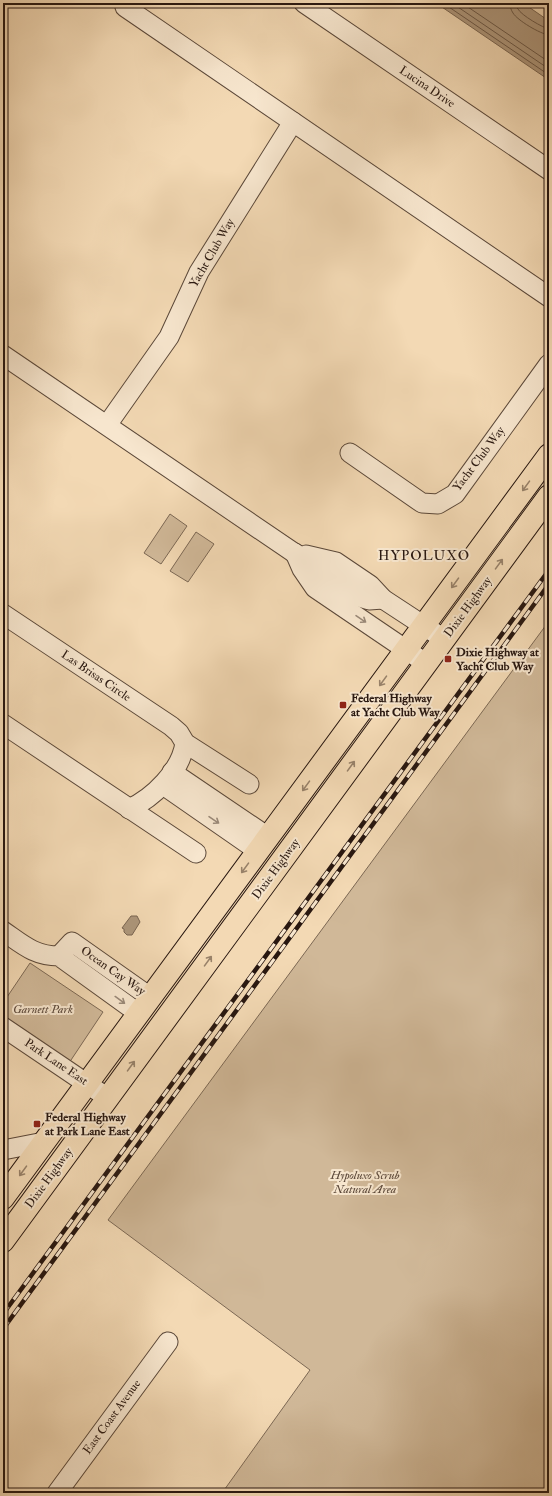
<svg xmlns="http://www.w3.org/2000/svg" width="552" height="1496" font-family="'IM FELL Double Pica',serif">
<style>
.green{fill:#d0b898;stroke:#7c6854}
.water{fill:#ae977c;stroke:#786451}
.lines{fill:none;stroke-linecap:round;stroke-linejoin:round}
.shore{stroke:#6b5746;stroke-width:1}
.minor-casing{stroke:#5b4839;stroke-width:21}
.major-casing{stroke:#281710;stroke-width:24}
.minor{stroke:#f7e6ce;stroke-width:19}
.major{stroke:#f3d9b4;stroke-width:22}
.rail-casing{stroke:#281710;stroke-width:4.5}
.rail{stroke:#f7e6ce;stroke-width:3;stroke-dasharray:9;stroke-linecap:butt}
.oneway{stroke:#98826a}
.oneway2{stroke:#9a8978}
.poi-dot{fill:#8f2418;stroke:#f7e6ce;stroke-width:1.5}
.labels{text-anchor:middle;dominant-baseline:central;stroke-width:4;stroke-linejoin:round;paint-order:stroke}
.street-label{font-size:12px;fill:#281710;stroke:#f7e6ce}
.poi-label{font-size:12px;font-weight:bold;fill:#281710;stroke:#f7e6ce;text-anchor:start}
.park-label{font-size:12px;font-style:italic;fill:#5a4739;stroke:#f7e6ce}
.quarter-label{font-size:14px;letter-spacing:1px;fill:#281710;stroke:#f7e6ce}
</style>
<rect width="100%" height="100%" fill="#f3d9b4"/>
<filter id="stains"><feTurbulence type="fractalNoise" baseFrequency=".005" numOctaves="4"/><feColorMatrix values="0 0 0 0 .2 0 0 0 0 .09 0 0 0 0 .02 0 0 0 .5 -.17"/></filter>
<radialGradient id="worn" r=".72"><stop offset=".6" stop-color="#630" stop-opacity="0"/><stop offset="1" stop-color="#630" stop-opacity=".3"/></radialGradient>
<g class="green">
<polygon points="170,514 187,526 161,564 144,553"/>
<polygon points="196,532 214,544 188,582 170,571"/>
<polygon points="549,621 549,1493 222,1493 310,1370 108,1220"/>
<polygon points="30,963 103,1012 69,1063 3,1020 3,1003"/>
</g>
<g class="water">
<polygon points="436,3 523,3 549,21 549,80"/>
<polygon points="131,916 137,916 140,922 132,935 127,935 124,932 124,929 122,928"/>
</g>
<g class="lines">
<g class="shore">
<polyline points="443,3 549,75"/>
<polyline points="452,3 549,69"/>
<polyline points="462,3 549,62"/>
<path d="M 510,3 C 510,7 511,10 513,13 C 517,20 540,34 549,35"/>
<path d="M 516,3 C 516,6 516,7 518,9 C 521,15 543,28 549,29"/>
</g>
<g class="minor-casing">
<g id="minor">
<polyline points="304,3 549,170"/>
<polyline points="125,7 549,297"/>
<polyline points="3,355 359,597 369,600 383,599"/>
<polyline points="107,425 169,337 199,272 293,122"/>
<polyline points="350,453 422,503 438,504 455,494 549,364"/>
<polyline points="295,553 302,569 315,588 427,664"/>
<polyline points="306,555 336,562 370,585 383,599 444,639"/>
<polyline points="3,614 171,726 179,733 185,743 249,784"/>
<polyline points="3,724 196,853"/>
<polyline points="172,772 268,837"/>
<polyline points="163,785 258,851"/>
<path d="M 129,809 C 153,798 181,771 185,743"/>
<path d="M 3,931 C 22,944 34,956 59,956 L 138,1013"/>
<polyline points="59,956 72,942 150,997"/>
<polyline points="3,1027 108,1098"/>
<polyline points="3,1150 44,1142"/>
<polyline points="57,1493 168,1342"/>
</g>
</g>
<g class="major-casing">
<g id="major">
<polyline points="3,1198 549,455"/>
<polyline points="3,1241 549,496"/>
</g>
</g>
<use href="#minor" class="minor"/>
<use href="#major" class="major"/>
<g class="rail-casing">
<g id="rail">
<polyline points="3,1314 549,570"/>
<polyline points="3,1329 549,584"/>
</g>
</g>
<use href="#rail" class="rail"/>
</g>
<defs><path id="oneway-shaft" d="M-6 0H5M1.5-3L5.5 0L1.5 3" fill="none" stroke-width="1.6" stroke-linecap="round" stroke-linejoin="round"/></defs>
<g class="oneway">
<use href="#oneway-shaft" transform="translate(526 486) rotate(126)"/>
<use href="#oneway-shaft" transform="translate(499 564) rotate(-54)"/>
<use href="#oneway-shaft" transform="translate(455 583) rotate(126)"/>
<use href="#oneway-shaft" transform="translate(383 681) rotate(126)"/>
<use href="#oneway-shaft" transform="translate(351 766) rotate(-54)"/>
<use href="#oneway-shaft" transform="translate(306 786) rotate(126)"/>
<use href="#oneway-shaft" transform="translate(245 868) rotate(126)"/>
<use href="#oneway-shaft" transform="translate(208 961) rotate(-54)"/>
<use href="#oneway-shaft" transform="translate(131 1066) rotate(-54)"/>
<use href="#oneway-shaft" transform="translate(23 1171) rotate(126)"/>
</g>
<g class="oneway2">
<use href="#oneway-shaft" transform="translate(361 619) rotate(34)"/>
<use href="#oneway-shaft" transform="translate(214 820) rotate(34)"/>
<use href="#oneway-shaft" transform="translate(120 1000) rotate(36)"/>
</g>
<g class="poi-dot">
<rect x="444" y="655" width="8" height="8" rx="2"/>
<rect x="339" y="701" width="8" height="8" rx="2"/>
<rect x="33" y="1120" width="8" height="8" rx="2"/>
</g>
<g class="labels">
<g class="street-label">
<text transform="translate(427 87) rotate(34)">Lucina Drive</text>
<text transform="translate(212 253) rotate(-60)">Yacht Club Way</text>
<text transform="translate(479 459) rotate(-53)">Yacht Club Way</text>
<text transform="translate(468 607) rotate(-54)">Dixie Highway</text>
<text transform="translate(96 676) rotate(34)">Las Brisas Circle</text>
<text transform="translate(276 869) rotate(-54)">Dixie Highway</text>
<text transform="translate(113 971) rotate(35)">Ocean Cay Way</text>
<text transform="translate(56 1062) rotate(34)">Park Lane East</text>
<text transform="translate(49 1178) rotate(-54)">Dixie Highway</text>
<text transform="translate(112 1417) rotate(-54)">East Coast Avenue</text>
</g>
<g class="poi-label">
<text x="456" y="652">Dixie Highway at<tspan x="456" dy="14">Yacht Club Way</tspan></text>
<text x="351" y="698">Federal Highway<tspan x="351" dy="14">at Yacht Club Way</tspan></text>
<text x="45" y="1117">Federal Highway<tspan x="45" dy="14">at Park Lane East</tspan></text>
</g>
<g class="park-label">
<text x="43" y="1009">Garnett Park</text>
<text x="365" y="1175">Hypoluxo Scrub<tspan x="365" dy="14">Natural Area</tspan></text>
</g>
<g class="quarter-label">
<text x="424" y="555">HYPOLUXO</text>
</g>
</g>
<rect width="552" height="1496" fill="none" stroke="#f3d9b4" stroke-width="16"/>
<rect x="4" y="4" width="544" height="1488" fill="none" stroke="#281710" stroke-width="2"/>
<rect x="8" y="8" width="536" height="1480" fill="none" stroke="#281710"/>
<rect width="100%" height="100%" filter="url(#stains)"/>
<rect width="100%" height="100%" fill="url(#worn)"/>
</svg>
